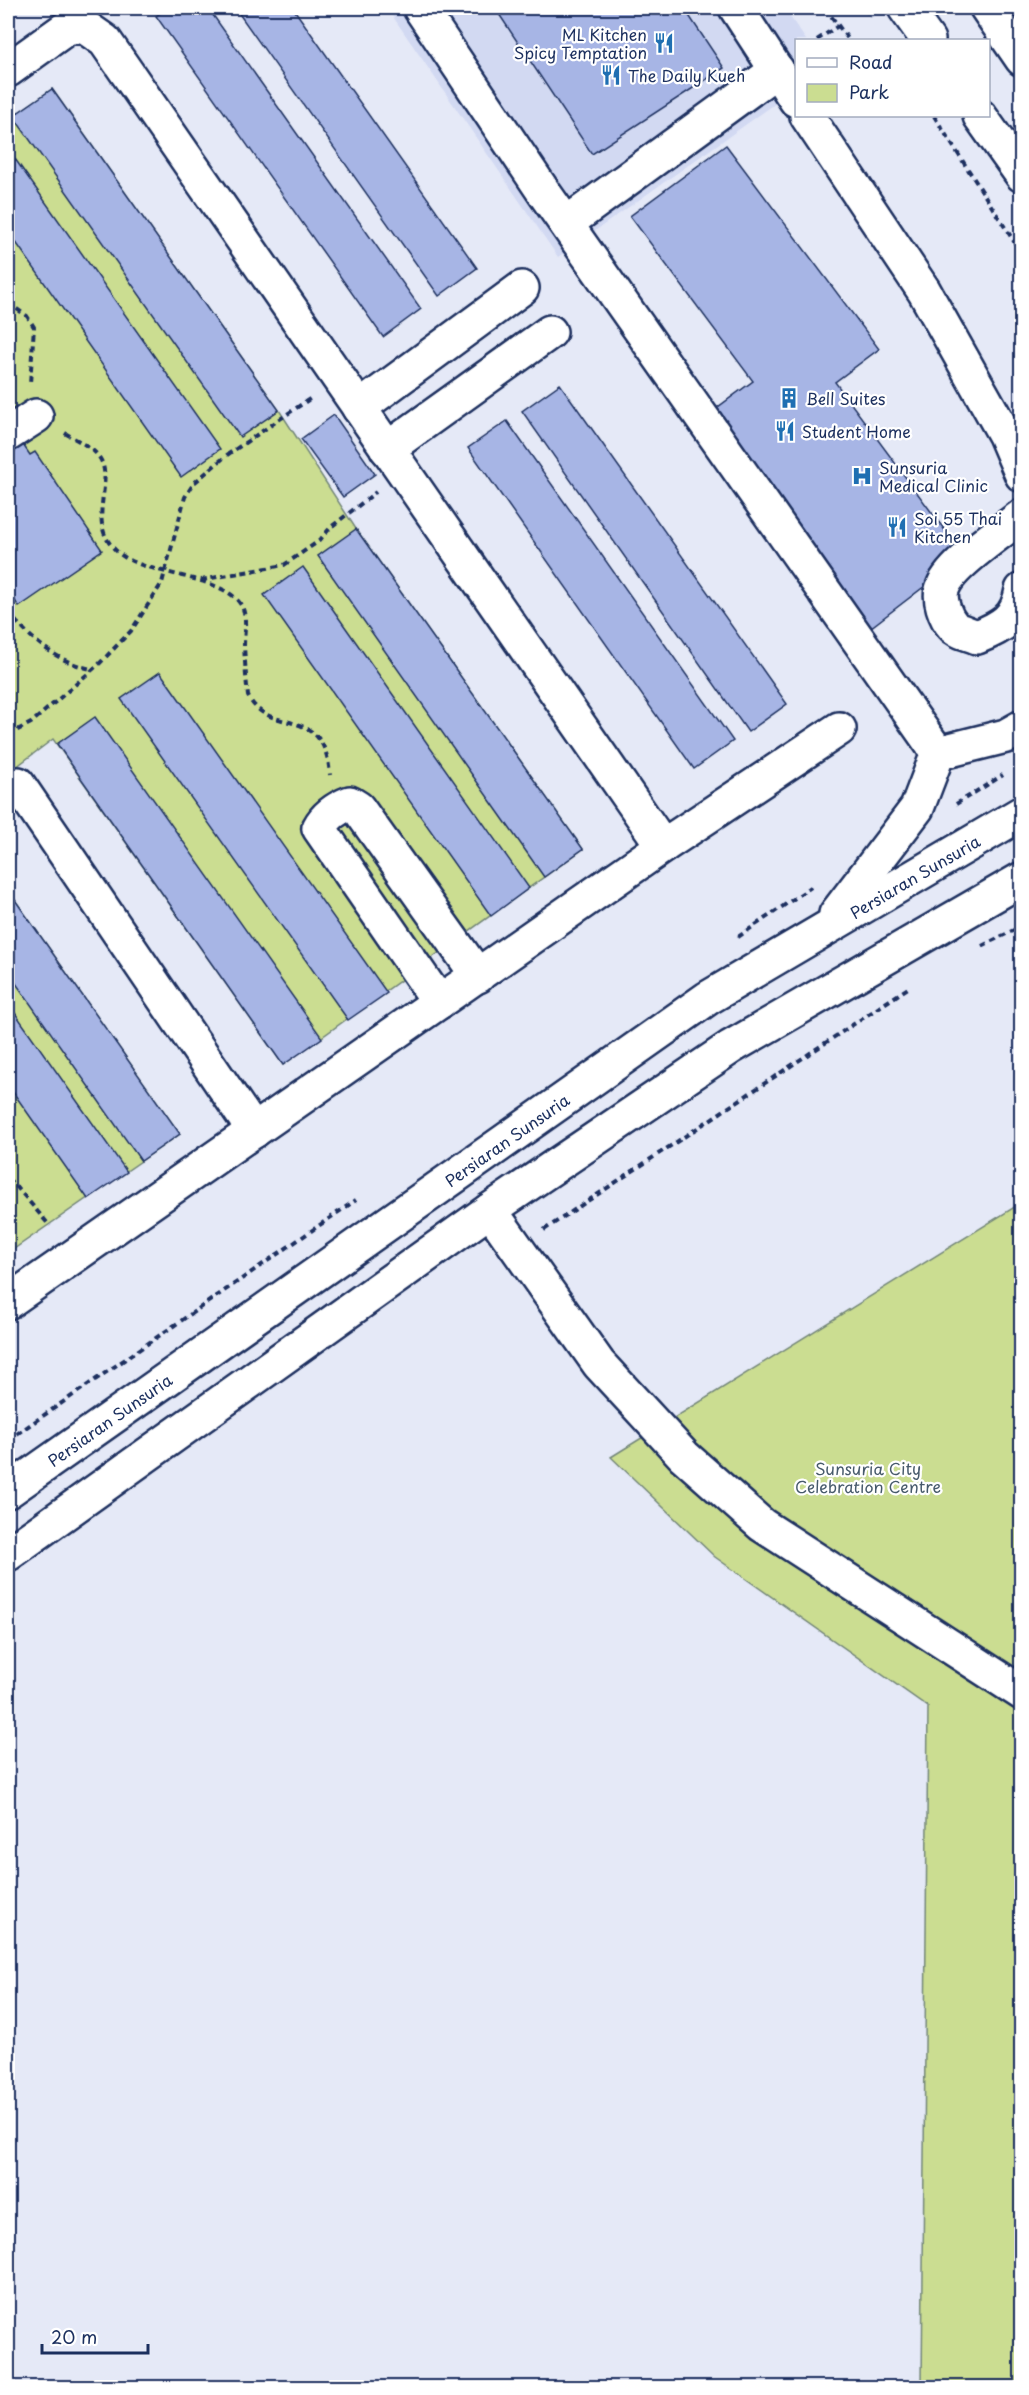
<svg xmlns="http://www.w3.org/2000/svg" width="1029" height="2395" font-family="'Playpen Sans',sans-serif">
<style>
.built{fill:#d2d9f2}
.green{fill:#cbdd91;stroke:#738678;stroke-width:1.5}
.building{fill:#a7b5e5;stroke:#1b2f5e;stroke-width:1.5}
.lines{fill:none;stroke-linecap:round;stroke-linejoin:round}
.minor-casing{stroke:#1b2f5e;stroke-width:38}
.path{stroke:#1b2f5e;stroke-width:4;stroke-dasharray:6 4.5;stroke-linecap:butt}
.minor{stroke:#fff;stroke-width:33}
.labels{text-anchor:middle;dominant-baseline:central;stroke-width:4.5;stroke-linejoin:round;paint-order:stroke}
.poi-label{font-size:16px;fill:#1b2f5e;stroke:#fff;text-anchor:start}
.street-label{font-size:16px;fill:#1b2f5e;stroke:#fff}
.park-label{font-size:16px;fill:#475a6b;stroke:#fff}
</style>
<rect width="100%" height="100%" fill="#e5e9f7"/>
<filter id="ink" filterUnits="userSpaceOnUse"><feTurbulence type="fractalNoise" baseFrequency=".0167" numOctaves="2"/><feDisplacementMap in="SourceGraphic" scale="12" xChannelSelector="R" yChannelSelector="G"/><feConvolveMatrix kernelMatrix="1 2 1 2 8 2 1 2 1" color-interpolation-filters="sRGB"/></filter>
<g filter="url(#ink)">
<polygon class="built" points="387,8 784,8 806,40 796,40 796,89 558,257"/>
<g class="green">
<polygon points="52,89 279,410 356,529 583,849 283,1065 53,739 8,773 8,120"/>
<polygon points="8,890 180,1134 8,1253"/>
<polygon points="1021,1203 1021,2387 922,2387 928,1707 715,1557 611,1457"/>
</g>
<g class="building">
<polygon points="168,8 208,8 421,309 383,337 156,16"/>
<polygon points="235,8 293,8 477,268 439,296"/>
<polygon points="495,8 684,8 724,68 592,154"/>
<polygon points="52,89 279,410 240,437 13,116"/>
<polygon points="726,145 879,349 835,382 964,556 870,628 710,413 753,381 630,216"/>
<polygon points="8,149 220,449 181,477 8,231"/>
<polygon points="560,384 787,704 748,732 522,411"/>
<polygon points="334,415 375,474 343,497 301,439"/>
<polygon points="507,421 733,741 694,769 468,448"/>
<polygon points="17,436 30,455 35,452 102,550 19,607 8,590 8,443"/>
<polygon points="356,529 583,849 544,877 318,556"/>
<polygon points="303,567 529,888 491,916 264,595"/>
<polygon points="160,672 387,993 348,1020 121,699"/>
<polygon points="95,717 322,1038 283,1065 57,744"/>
<polygon points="8,890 180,1134 141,1161 8,972"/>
<polygon points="8,1003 127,1172 88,1199 8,1085"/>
</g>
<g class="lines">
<g class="minor-casing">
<g id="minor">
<polyline points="420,8 545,194 938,753"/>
<polyline points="736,8 796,100"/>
<polyline points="905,8 928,40"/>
<polyline points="987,8 1022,59"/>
<polyline points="8,70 68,27 85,27 105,41 663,846"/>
<polyline points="807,116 924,291 1005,435 1022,475"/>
<polyline points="980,116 1022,175"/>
<polyline points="567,223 777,70"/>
<polyline points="359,408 522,288"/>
<polyline points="8,434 36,416"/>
<polyline points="387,449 550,332"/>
<path d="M 1022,516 C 1002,531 951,565 943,587 C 938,598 945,617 953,626 C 957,631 970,634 977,637 C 1002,627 1017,619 1022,590"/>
<polyline points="18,784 254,1131"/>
<polyline points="836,914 917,808 938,753 1006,736 1022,727"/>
<path d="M 439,1002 L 319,828 C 326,815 337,808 350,803 L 358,808 L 478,976"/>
<polyline points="490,1210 599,1364 684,1456 762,1525 1022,1693"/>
<polyline points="8,1302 663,846 839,729"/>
<path id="s1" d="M 8,1491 L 708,998 L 1022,813"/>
<polyline points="8,1554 490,1210 731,1047 1022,879"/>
</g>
</g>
<g class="path">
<polyline points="825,8 849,40"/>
<polyline points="865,8 871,17"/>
<polyline points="817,40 838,26"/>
<polyline points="934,116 1022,254"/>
<polyline points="8,303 27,316 34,327 30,383"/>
<path d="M 65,433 C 76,440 91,446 99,457 C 117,483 82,524 120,554 C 149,577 230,575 243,609 C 247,620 244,634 244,646 C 245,662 246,679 248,696 C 269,738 324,701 330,775"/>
<polyline points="201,580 284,565 319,541 331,527 376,492"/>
<path d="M 8,612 C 30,639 57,662 91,669"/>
<polyline points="8,735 31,723 99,664 131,631 162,583 185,497 194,483 227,455 311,398"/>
<polyline points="956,804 1003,775"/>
<polyline points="738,937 811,887"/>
<polyline points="982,946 1022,926"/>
<polyline points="8,1179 15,1185 50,1226"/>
<polyline points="544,1230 908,988"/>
<polyline points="8,1440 356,1200"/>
</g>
<use href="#minor" class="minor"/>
</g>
</g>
<defs>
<g id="restaurant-bare" transform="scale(1.62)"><path d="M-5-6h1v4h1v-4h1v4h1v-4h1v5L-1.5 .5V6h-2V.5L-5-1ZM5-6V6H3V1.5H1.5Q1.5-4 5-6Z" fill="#1f6fb2" stroke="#fff" stroke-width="2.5" paint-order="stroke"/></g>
<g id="building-bare" transform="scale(1.62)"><path d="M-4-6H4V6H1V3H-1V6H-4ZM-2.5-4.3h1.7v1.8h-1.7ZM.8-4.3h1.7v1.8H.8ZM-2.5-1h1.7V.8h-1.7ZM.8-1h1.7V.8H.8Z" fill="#1f6fb2" stroke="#fff" stroke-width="2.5" paint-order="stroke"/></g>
<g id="hospital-bare" transform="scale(1.62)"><path d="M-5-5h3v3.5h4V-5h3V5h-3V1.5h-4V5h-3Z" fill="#1f6fb2" stroke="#fff" stroke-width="2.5" paint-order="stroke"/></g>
</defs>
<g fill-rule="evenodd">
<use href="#restaurant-bare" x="664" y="43"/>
<use href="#restaurant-bare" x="611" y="75"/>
<use href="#building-bare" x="789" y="398"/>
<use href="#restaurant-bare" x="785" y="431"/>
<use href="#hospital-bare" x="862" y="476"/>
<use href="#restaurant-bare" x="897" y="527"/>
</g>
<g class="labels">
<g class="poi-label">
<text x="647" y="34" text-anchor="end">ML Kitchen<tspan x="647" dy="18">Spicy Temptation</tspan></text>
<text x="628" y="75">The Daily Kueh</text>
<text x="806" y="398">Bell Suites</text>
<text x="802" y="431">Student Home</text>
<text x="879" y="467">Sunsuria<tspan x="879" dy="18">Medical Clinic</tspan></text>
<text x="914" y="518">Soi 55 Thai<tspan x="914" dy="18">Kitchen</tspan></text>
</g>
<g class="street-label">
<text stroke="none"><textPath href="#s1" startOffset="1096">Persiaran Sunsuria</textPath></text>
<text stroke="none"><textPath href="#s1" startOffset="610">Persiaran Sunsuria</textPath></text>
<text stroke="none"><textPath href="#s1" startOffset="124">Persiaran Sunsuria</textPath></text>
</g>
<g class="park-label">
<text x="868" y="1468">Sunsuria City<tspan x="868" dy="18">Celebration Centre</tspan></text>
</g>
</g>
<rect width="1029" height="2395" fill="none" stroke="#fff" stroke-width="30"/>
<rect x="15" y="15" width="999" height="2365" fill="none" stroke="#1b2f5e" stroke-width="2" filter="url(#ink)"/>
<rect x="795" y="39" width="195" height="78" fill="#ffffff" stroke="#a4acbf" stroke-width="1.5"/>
<rect x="807" y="58" width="30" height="9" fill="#ffffff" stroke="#a4acbf" stroke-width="1.5"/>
<text x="849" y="69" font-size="18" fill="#1b2f5e">Road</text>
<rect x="807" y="84" width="30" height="18" fill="#cbdd91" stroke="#a4acbf" stroke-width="1.5"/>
<text x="849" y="99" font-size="18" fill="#1b2f5e">Park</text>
<path d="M42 2344v9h106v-9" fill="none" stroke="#1b2f5e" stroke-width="3"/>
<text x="51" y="2344" font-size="18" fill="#1b2f5e" stroke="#ffffff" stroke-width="4.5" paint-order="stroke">20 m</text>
</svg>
